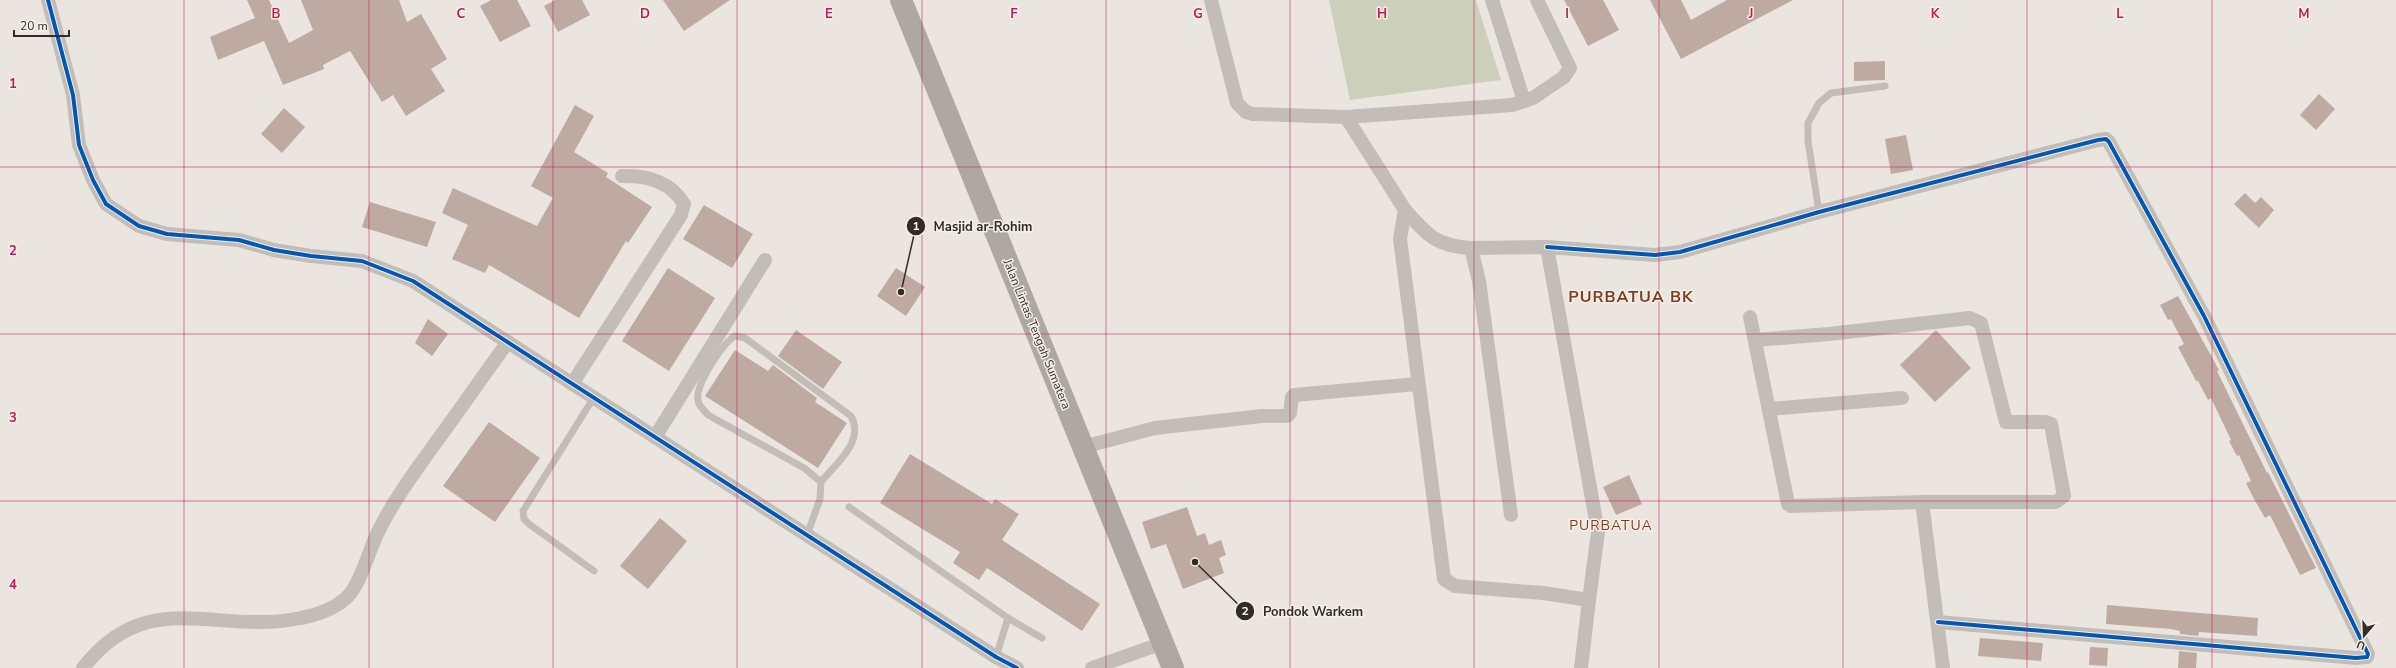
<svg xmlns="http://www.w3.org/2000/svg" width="2396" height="668" font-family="'Nunito Sans',sans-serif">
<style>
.green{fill:#ccd0ba}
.building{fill:#beaaa1}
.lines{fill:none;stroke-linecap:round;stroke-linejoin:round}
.service{stroke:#c3bdb8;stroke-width:7}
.minor{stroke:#c3bdb8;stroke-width:14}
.trunk{stroke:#aea8a2;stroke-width:22}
.cycleway-casing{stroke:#f8f0e6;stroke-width:6}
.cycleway{stroke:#0057b8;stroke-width:4}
.grid{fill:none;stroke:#c2185b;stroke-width:1;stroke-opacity:0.55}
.labels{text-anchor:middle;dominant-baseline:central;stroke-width:3;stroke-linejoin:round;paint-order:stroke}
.street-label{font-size:12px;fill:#342b27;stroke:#f8f0e6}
.quarter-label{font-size:14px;letter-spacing:1px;fill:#7f3b24;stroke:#f8f0e6}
.district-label{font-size:16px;font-weight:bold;letter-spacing:1px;fill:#7f3b24;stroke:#f8f0e6}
.grid-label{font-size:13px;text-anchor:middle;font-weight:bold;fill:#c2185b;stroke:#f8f0e6;stroke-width:3;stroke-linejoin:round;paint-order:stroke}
.leader{fill:none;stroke:#342b27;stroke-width:1.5}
.callout-dot{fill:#342b27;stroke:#f8f0e6;stroke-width:1.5}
.mark-label{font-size:12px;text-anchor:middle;font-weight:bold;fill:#fff}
.callout-label{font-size:13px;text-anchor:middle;font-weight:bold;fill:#342b27;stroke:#f8f0e6;stroke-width:3;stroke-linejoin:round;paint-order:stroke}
</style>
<rect width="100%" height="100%" fill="#ebe5df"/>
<polygon class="green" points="1329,0 1476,0 1501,80 1350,100"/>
<g class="building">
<polygon points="247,0 269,0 289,43 313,30 301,0 399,0 407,22 421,14 447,59 431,69 445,91 406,116 393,95 382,102 350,51 323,65 324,69 283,85 264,41 218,60 210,37 255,18"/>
<polygon points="491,0 517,0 531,26 500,42 480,6"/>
<polygon points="555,0 582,0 590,15 558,32 544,6"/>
<polygon points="663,0 730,0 684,31"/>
<polygon points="1564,0 1603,0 1619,30 1588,46"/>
<polygon points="1650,0 1681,0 1691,20 1727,0 1793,0 1681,59"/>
<polygon points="1885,61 1885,80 1854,81 1854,62"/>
<polygon points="2319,94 2335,109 2316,130 2300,115"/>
<polygon points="575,105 594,116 574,152 608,173 606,177 652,207 628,243 626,241 579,318 489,265 485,273 452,259 468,225 442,213 453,188 537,226 553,198 531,186"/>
<polygon points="284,108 305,127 282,153 261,134"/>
<polygon points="1906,135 1913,170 1891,174 1885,139"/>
<polygon points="2245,193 2255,203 2261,197 2274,210 2259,228 2234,204"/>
<polygon points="370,202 436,222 427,247 362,227"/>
<polygon points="704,205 753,234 732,268 683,239"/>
<polygon points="668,268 715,298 669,371 622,341"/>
<polygon points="896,268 925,287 906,316 877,296"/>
<polygon points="2178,296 2219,370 2217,371 2267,473 2268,472 2316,568 2300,575 2270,515 2265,518 2254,499 2246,483 2251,481 2239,455 2237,456 2229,441 2231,440 2211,398 2208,400 2198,381 2196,381 2178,347 2184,344 2171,319 2168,320 2160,305"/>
<polygon points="428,319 448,334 432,356 415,343"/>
<polygon points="796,330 842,362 823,389 778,356"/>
<polygon points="1936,330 1971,368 1935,402 1900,365"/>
<polygon points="735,350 768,371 773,365 817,398 815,402 847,423 818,468 705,396"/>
<polygon points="489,422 540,458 495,522 443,486"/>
<polygon points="910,454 992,504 995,499 1019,514 1002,540 1100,604 1082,631 987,568 979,580 953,563 960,552 880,503"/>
<polygon points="1629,475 1642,504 1616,515 1603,487"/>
<polygon points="1187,507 1197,536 1205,533 1209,545 1221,540 1226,555 1219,558 1224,573 1183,589 1166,544 1151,549 1142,522"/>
<polygon points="660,518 687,541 648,589 620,566"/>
<polygon points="2107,605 2258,618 2257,636 2199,632 2198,636 2180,634 2180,631 2171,629 2106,624"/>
<polygon points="1980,638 2043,643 2041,661 1978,656"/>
<polygon points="2090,647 2108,648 2107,666 2089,665"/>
<polygon points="2179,651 2197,653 2196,668 2178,668"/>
</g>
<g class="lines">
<g class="service">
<polyline points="1819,212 1808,141 1808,123 1819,103 1831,93 1885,86"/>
<polyline points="594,397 523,511 524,519 529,524 594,571"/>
<polyline points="849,507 1008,618"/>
<path d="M 807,535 L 820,499 L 821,482 L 804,468 L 708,415 C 704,410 699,407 698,400 C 695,385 723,343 735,336 L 745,338 L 851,416 C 865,442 836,463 821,482"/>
<polyline points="996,657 1008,618 1042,638"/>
</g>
<g class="minor">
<polyline points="48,0 73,95 79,145 93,180 106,204 139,226 167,234 239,240 274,250 311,256 362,261 413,281 996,657 1017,668"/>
<polyline points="1211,0 1237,103 1246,112 1253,114 1346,117 1512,105 1533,98 1564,77 1570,68 1537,0"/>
<polyline points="1492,0 1524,101"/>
<polyline points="1346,117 1405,210 1400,239 1444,579 1455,586 1543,593 1589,600 1581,668"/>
<path d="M 1405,210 C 1427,235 1436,246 1471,248 L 1479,281 L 1511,515"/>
<polyline points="1547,247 1655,255 1680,252 1819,212 2098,140 2106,139 2109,142 2204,316 2368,654 2367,657 2356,658 1938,622"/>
<polyline points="1471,248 1547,247 1598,532 1589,600"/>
<polyline points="1750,317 1788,504 1791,506 1922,502 1943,668"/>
<polyline points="1755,340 1829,334 1970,318 1981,323 2006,422 2046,422 2051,424 2064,496 2056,502 1922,502"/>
<path d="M 572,384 L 681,215 L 684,204 C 671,182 647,175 622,176"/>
<polyline points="1769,409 1902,398"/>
<polyline points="655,437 765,260"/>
<polyline points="1083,447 1155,428 1262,416 1287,416 1290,413 1292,397 1294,395 1417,384"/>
<path d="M 83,668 C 148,584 217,636 301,618 C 317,615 332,610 345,599 C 360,587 369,550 378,532 C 393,501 414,473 434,445 C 459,411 483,376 508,342"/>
<polyline points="1092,668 1163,643"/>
</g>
<polyline class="trunk" points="901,0 1173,668"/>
<g class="cycleway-casing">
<g id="cycleway">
<polyline points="48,0 73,95 79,145 93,180 106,204 139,226 167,234 239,240 274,250 311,256 362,261 413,281 996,657 1017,668"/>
<polyline points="1547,247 1655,255 1680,252 1819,212 2098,140 2106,139 2109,142 2204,316 2368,654 2367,657 2356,658 1938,622"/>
</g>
</g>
<use href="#cycleway" class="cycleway"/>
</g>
<path class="grid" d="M 184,0 L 184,668M 369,0 L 369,668M 553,0 L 553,668M 737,0 L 737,668M 922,0 L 922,668M 1106,0 L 1106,668M 1290,0 L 1290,668M 1474,0 L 1474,668M 1659,0 L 1659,668M 1843,0 L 1843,668M 2027,0 L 2027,668M 2212,0 L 2212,668M 0,167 L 2396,167M 0,334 L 2396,334M 0,501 L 2396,501"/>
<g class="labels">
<g class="street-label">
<text transform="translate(1037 334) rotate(68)">Jalan Lintas Tengah Sumatera</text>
</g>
<g class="quarter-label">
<text x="1611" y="525">PURBATUA</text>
</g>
<g class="district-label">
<text x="1631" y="297">PURBATUA BK</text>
</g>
</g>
<g class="grid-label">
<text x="276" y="18">B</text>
<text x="461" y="18">C</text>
<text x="645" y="18">D</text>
<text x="829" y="18">E</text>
<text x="1014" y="18">F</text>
<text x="1198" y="18">G</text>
<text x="1382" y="18">H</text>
<text x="1567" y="18">I</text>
<text x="1751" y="18">J</text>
<text x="1935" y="18">K</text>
<text x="2120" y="18">L</text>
<text x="2304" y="18">M</text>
<text x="13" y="88">1</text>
<text x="13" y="255">2</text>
<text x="13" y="422">3</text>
<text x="13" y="589">4</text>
</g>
<path class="leader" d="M901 292L916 226M1195 562L1245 611"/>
<g class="callout-dot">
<circle cx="901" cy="292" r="4"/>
<circle cx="1195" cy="562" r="4"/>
<circle cx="916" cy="226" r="10"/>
<circle cx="1245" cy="611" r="10"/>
</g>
<g class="mark-label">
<text x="916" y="230">1</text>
<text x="1245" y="615">2</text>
</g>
<g class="callout-label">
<text x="983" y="231">Masjid ar-Rohim</text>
<text x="1313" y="616">Pondok Warkem</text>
</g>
<g transform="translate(2364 636) rotate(199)" stroke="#f8f0e6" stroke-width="3" paint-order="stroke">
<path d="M0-3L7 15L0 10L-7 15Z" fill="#342b27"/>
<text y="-6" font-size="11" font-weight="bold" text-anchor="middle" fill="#342b27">U</text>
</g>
<path d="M14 30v6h55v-6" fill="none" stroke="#342b27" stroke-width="2"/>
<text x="20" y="30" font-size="12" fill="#342b27" stroke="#f8f0e6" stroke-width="3" paint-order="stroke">20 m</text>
</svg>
